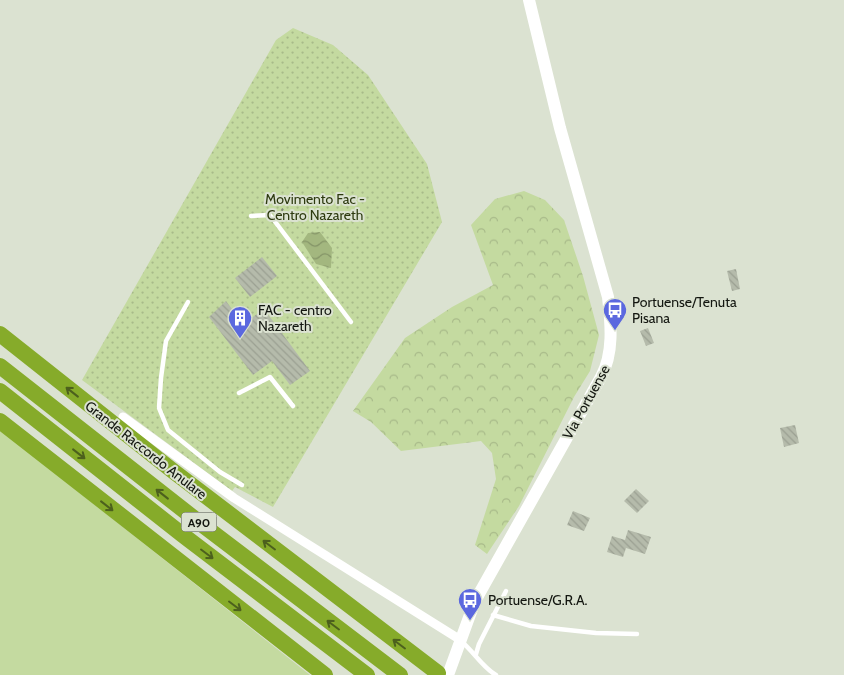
<svg xmlns="http://www.w3.org/2000/svg" width="844" height="675" font-family="Cabin,sans-serif">
<style>
.forest{fill:url(#forest-crowns)}
.park{fill:#c4daa0}
.garden{fill:url(#garden-dots)}
.water{fill:url(#water-waves)}
.building{fill:url(#building-back-hatch)}
.lines{fill:none;stroke-linecap:round;stroke-linejoin:round}
.path{stroke:#82877b;stroke-width:2;stroke-dasharray:2.5 2.5;stroke-linecap:butt}
.service{stroke:#fff;stroke-width:4.5}
.minor{stroke:#fff;stroke-width:9}
.secondary{stroke:#fff;stroke-width:12}
.motorway{stroke:#86ab2a;stroke-width:16}
.oneway{stroke:#4c601d}
.labels{text-anchor:middle;dominant-baseline:central;stroke-width:4;stroke-linejoin:round;paint-order:stroke}
.shield{fill:#dbe2d1;stroke:#4f534a;stroke-width:1}
.shield-label{font-size:12px;font-weight:bold;fill:#131610}
.park-label{font-size:14px;fill:#2d3a0f;stroke:#dbe2d1}
.poi-label{font-size:14px;fill:#131610;stroke:#dbe2d1;text-anchor:start}
.street-label{font-size:14px;fill:#131610;stroke:#dbe2d1}
</style>
<defs>
<pattern id="forest-crowns" width="20" height="18" patternUnits="userSpaceOnUse" patternTransform="scale(1.25)"><rect width="20" height="18" fill="#c4daa0"/><path d="M2 6a3 3 0 1 1 6 0M12 15a3 3 0 1 1 6 0" fill="none" stroke="#a8ba89"/></pattern>
<pattern id="garden-dots" width="8" height="8" patternUnits="userSpaceOnUse" patternTransform="scale(1.25)"><rect width="8" height="8" fill="#c4daa0"/><path d="M2 2h.1M6 6h.1" fill="none" stroke="#a8ba89" stroke-width="1.8" stroke-linecap="round"/></pattern>
<pattern id="water-waves" width="16" height="10" patternUnits="userSpaceOnUse" patternTransform="scale(1.25)"><rect width="16" height="10" fill="#a3b77f"/><path d="M0 5q4-4 8 0t8 0" fill="none" stroke="#849467"/></pattern>
<pattern id="building-back-hatch" width="6" height="6" patternUnits="userSpaceOnUse" patternTransform="scale(1.25)"><rect width="6" height="6" fill="#b5bbab"/><path d="M-1 5l2 2M0 0l6 6M5-1l2 2" fill="none" stroke="#9ba092"/></pattern>
</defs>
<rect width="100%" height="100%" fill="#dbe2d1"/>
<polygon class="forest" points="524,191 545,200 564,220 583,276 599,335 590,371 574,397 519,506 487,554 475,545 496,479 492,453 481,441 401,451 371,422 353,411 405,338 452,307 493,285 471,225 495,199"/>
<polygon class="park" points="0,430 310,675 0,675"/>
<polygon class="garden" points="293,28 333,45 368,75 427,164 442,222 273,507 235,487 232,491 82,380 276,40"/>
<polygon class="water" points="320,232 332,248 331,268 316,264 302,242 308,233"/>
<g class="building">
<polygon points="262,257 277,276 250,297 235,278"/>
<polygon points="736,269 740,289 732,291 727,271"/>
<polygon points="226,301 243,324 264,309 310,371 290,385 272,361 253,375 209,317"/>
<polygon points="648,328 654,343 646,346 640,331"/>
<polygon points="795,425 799,443 784,447 780,428"/>
<polygon points="636,489 649,501 637,513 624,501"/>
<polygon points="573,511 590,518 584,531 567,525"/>
<polygon points="628,530 651,537 645,554 626,548 623,557 607,552 612,536 625,540"/>
</g>
<g class="lines">
<polyline class="path" points="279,215 284,207"/>
<g class="service">
<polyline points="251,216 270,215 351,322"/>
<polyline points="188,302 166,341 161,378 159,408 168,430 220,472 242,485"/>
<polyline points="239,393 270,377 293,406"/>
<polyline points="493,615 531,626 596,633 637,634"/>
<path d="M 462,642 C 474,652 483,668 496,675"/>
<polyline points="476,654 479,644 506,591"/>
</g>
<polyline class="minor" points="123,417 234,498 459,639"/>
<path class="secondary" d="M 448,675 L 475,601 L 601,377 C 614,353 611,324 608,297 L 560,128 L 529,0"/>
<g class="motorway">
<polyline points="0,334 173,471 438,673"/>
<polyline points="0,366 200,523 400,675"/>
<polyline points="0,391 184,536 367,675"/>
<polyline points="0,421 325,675"/>
</g>
</g>
<defs><path id="oneway-shaft" d="M-6 0H5M1.5-3L5.5 0L1.5 3" fill="none" stroke-width="1.6" stroke-linecap="round" stroke-linejoin="round" transform="scale(1.25)"/></defs>
<g class="oneway">
<use href="#oneway-shaft" transform="translate(72 392) rotate(-142)"/>
<use href="#oneway-shaft" transform="translate(79 454) rotate(38)"/>
<use href="#oneway-shaft" transform="translate(162 494) rotate(-142)"/>
<use href="#oneway-shaft" transform="translate(107 506) rotate(38)"/>
<use href="#oneway-shaft" transform="translate(269 545) rotate(-143)"/>
<use href="#oneway-shaft" transform="translate(207 554) rotate(37)"/>
<use href="#oneway-shaft" transform="translate(235 606) rotate(37)"/>
<use href="#oneway-shaft" transform="translate(333 625) rotate(-143)"/>
<use href="#oneway-shaft" transform="translate(399 644) rotate(-143)"/>
</g>
<defs>
<g id="bus-pin" transform="scale(1.25)"><path d="M0 17L-7.5 6A9.5 9.5 0 1 1 7.5 6Z" fill="#5b68df" stroke="#dbe2d1"/><path d="M-5-6H5V4H4V6H2V4H-2V6H-4V4H-5ZM-3.5-4V0h7V-4ZM-3.5 1.2v1.5H-2V1.2ZM2 1.2v1.5H3.5V1.2Z" fill="#fff"/></g>
<g id="building-pin" transform="scale(1.25)"><path d="M0 17L-7.5 6A9.5 9.5 0 1 1 7.5 6Z" fill="#5b68df" stroke="#dbe2d1"/><path d="M-4-6H4V6H1V3H-1V6H-4ZM-2.5-4.3h1.7v1.8h-1.7ZM.8-4.3h1.7v1.8H.8ZM-2.5-1h1.7V.8h-1.7ZM.8-1h1.7V.8H.8Z" fill="#fff"/></g>
</defs>
<g fill-rule="evenodd">
<use href="#bus-pin" x="615" y="310"/>
<use href="#building-pin" x="240" y="318"/>
<use href="#bus-pin" x="470" y="600"/>
</g>
<g class="labels">
<rect class="shield" x="181.5" y="512.5" width="35" height="19" rx="4"/>
<g class="shield-label">
<text x="199" y="522">A90</text>
</g>
<g class="park-label">
<text x="315" y="199">Movimento Fac -<tspan x="315" dy="16">Centro Nazareth</tspan></text>
</g>
<g class="poi-label">
<text x="632" y="302">Portuense/Tenuta<tspan x="632" dy="16">Pisana</tspan></text>
<text x="258" y="310">FAC - centro<tspan x="258" dy="16">Nazareth</tspan></text>
<text x="488" y="600">Portuense/G.R.A.</text>
</g>
<g class="street-label">
<text transform="translate(586 402) rotate(-61)">Via Portuense</text>
<text transform="translate(146 450) rotate(38)">Grande Raccordo Anulare</text>
</g>
</g>
</svg>
